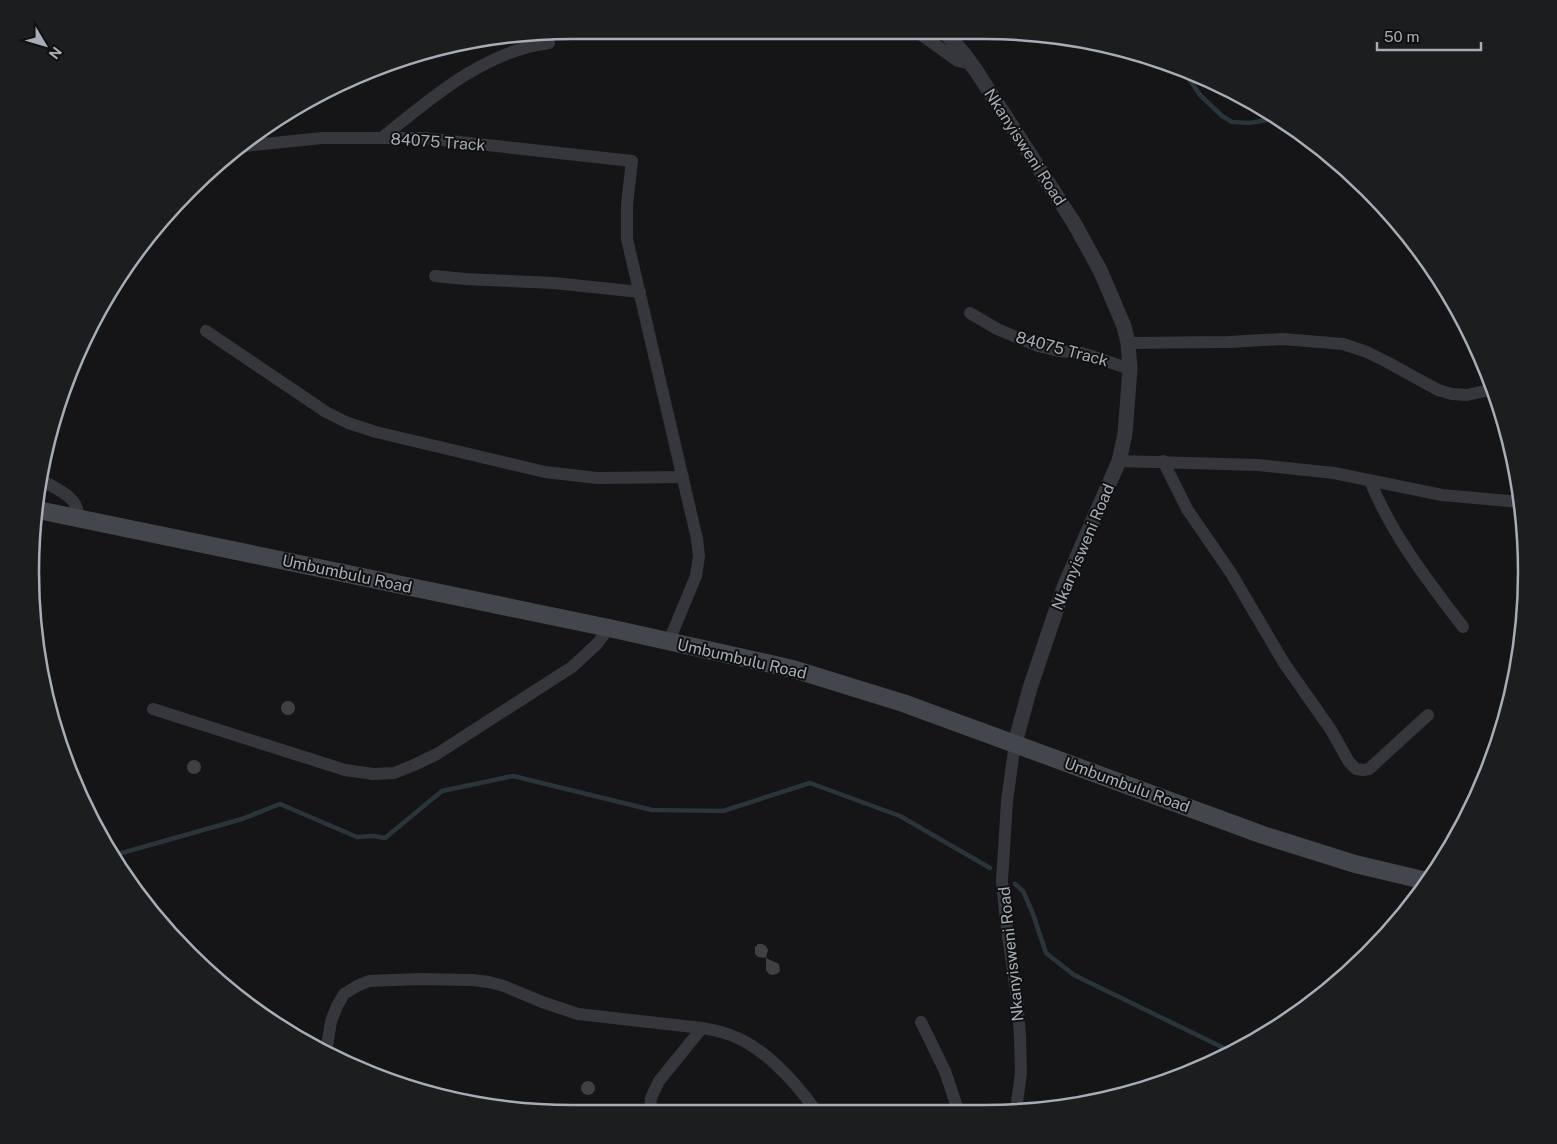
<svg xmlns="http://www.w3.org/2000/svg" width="1557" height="1144" font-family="'Public Sans',sans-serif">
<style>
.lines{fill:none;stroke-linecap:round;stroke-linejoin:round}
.stream{stroke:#2a353b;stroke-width:4.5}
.building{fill:#3f4044}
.minor{stroke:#35373c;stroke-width:12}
.tertiary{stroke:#35373c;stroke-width:15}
.secondary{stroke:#43464c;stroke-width:18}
.labels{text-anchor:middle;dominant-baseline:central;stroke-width:4;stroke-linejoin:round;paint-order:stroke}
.street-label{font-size:16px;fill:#a6adb7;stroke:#101011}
.rim{fill:none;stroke:#a6adb7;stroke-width:2.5}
</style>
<rect width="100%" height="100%" fill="#151517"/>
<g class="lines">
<g class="stream">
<polyline points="1181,67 1200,95 1222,116 1232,122 1249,123 1280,118"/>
<polyline points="111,856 242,819 280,804 357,837 374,836 385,838 442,791 513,776 652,810 723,811 810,783 900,816 990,868"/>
<polyline points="1015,884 1023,891 1033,914 1046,953 1074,975 1230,1051"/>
</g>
</g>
<g class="building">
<circle cx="288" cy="708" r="7"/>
<circle cx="194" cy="767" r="7"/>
<polygon points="758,944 762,944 766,946 768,950 766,958 779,964 780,971 777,974 772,975 769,974 766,970 766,958 758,957 755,954 755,947"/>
<circle cx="588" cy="1088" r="7"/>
</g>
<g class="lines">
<g class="minor">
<polyline points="916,31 958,61 971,64"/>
<path d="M 383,137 C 431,98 485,51 549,43"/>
<polyline points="244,146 322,138 423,138 632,161 627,204 627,239 697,539 699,556 696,576 669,641"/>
<polyline points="435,276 465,279 554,283 640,292"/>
<polyline points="970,313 997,329 1038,346 1059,351 1082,353 1130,369"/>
<polyline points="206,331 326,412 348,423 376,432 545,472 597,478 683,477"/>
<polyline points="1128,343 1229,342 1283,339 1343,344 1367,352 1387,362 1438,390 1452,394 1467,395 1485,391 1492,389"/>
<polyline points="1119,461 1258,465 1334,473 1442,495 1520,502"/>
<polyline points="1163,461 1187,509 1231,573 1284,663 1331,730 1349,762 1356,769 1363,770 1369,769 1428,715"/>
<path d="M 40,479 C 53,488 82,497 77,518"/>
<path d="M 1370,481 C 1392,535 1428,581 1463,627"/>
<polyline points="153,709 345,770 373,774 394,773 412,766 437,754 572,667 597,644 609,628"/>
<polyline points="1015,743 1007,801 1002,881 1006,922 1017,998 1020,1036 1021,1073 1016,1110"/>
<polyline points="921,1022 945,1071 958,1110"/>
<path d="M 326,1053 L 331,1021 L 337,1006 L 344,994 L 357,986 L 369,981 L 419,979 L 472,980 L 489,982 L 504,986 L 542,1002 L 578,1014 L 702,1028 C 708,1029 715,1030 721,1032 C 759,1041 794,1080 816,1111"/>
<polyline points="650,1112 651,1098 659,1081 702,1028"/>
</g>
<polyline class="tertiary" points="944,31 964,54 977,72 1074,223 1100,270 1124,326 1128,343 1130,369 1125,434 1119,461 1064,587 1030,688 1015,743"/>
<polyline class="secondary" points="38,510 609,628 793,669 903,703 1263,835 1355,864 1427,881"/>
</g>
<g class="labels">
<g class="street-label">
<text transform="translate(438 142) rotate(4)">84075 Track</text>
<text transform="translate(1025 147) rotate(57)">Nkanyisweni Road</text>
<text transform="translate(1062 349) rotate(15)">84075 Track</text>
<text transform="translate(1083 547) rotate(-67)">Nkanyisweni Road</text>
<text transform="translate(347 574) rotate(12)">Umbumbulu Road</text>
<text transform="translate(742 659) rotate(13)">Umbumbulu Road</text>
<text transform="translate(1127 785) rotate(20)">Umbumbulu Road</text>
<text transform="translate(1011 954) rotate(-96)">Nkanyisweni Road</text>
</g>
</g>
<path d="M0 0H1557V1144H0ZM572 39H985A533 533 0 0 1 1518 572V572A533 533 0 0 1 985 1105H572A533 533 0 0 1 39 572V572A533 533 0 0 1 572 39Z" fill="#1c1d1e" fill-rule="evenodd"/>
<path class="rim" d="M572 39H985A533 533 0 0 1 1518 572V572A533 533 0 0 1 985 1105H572A533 533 0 0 1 39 572V572A533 533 0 0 1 572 39Z"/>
<g transform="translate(45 45) rotate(128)" stroke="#101011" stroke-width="4" paint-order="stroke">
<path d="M0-4L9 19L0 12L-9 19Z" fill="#a6adb7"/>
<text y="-8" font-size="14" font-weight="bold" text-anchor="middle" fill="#a6adb7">N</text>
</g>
<path d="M1377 42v8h104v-8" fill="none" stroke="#a6adb7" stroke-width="2.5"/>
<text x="1384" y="42" font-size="15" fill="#a6adb7" stroke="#101011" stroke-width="4" paint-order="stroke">50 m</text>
</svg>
